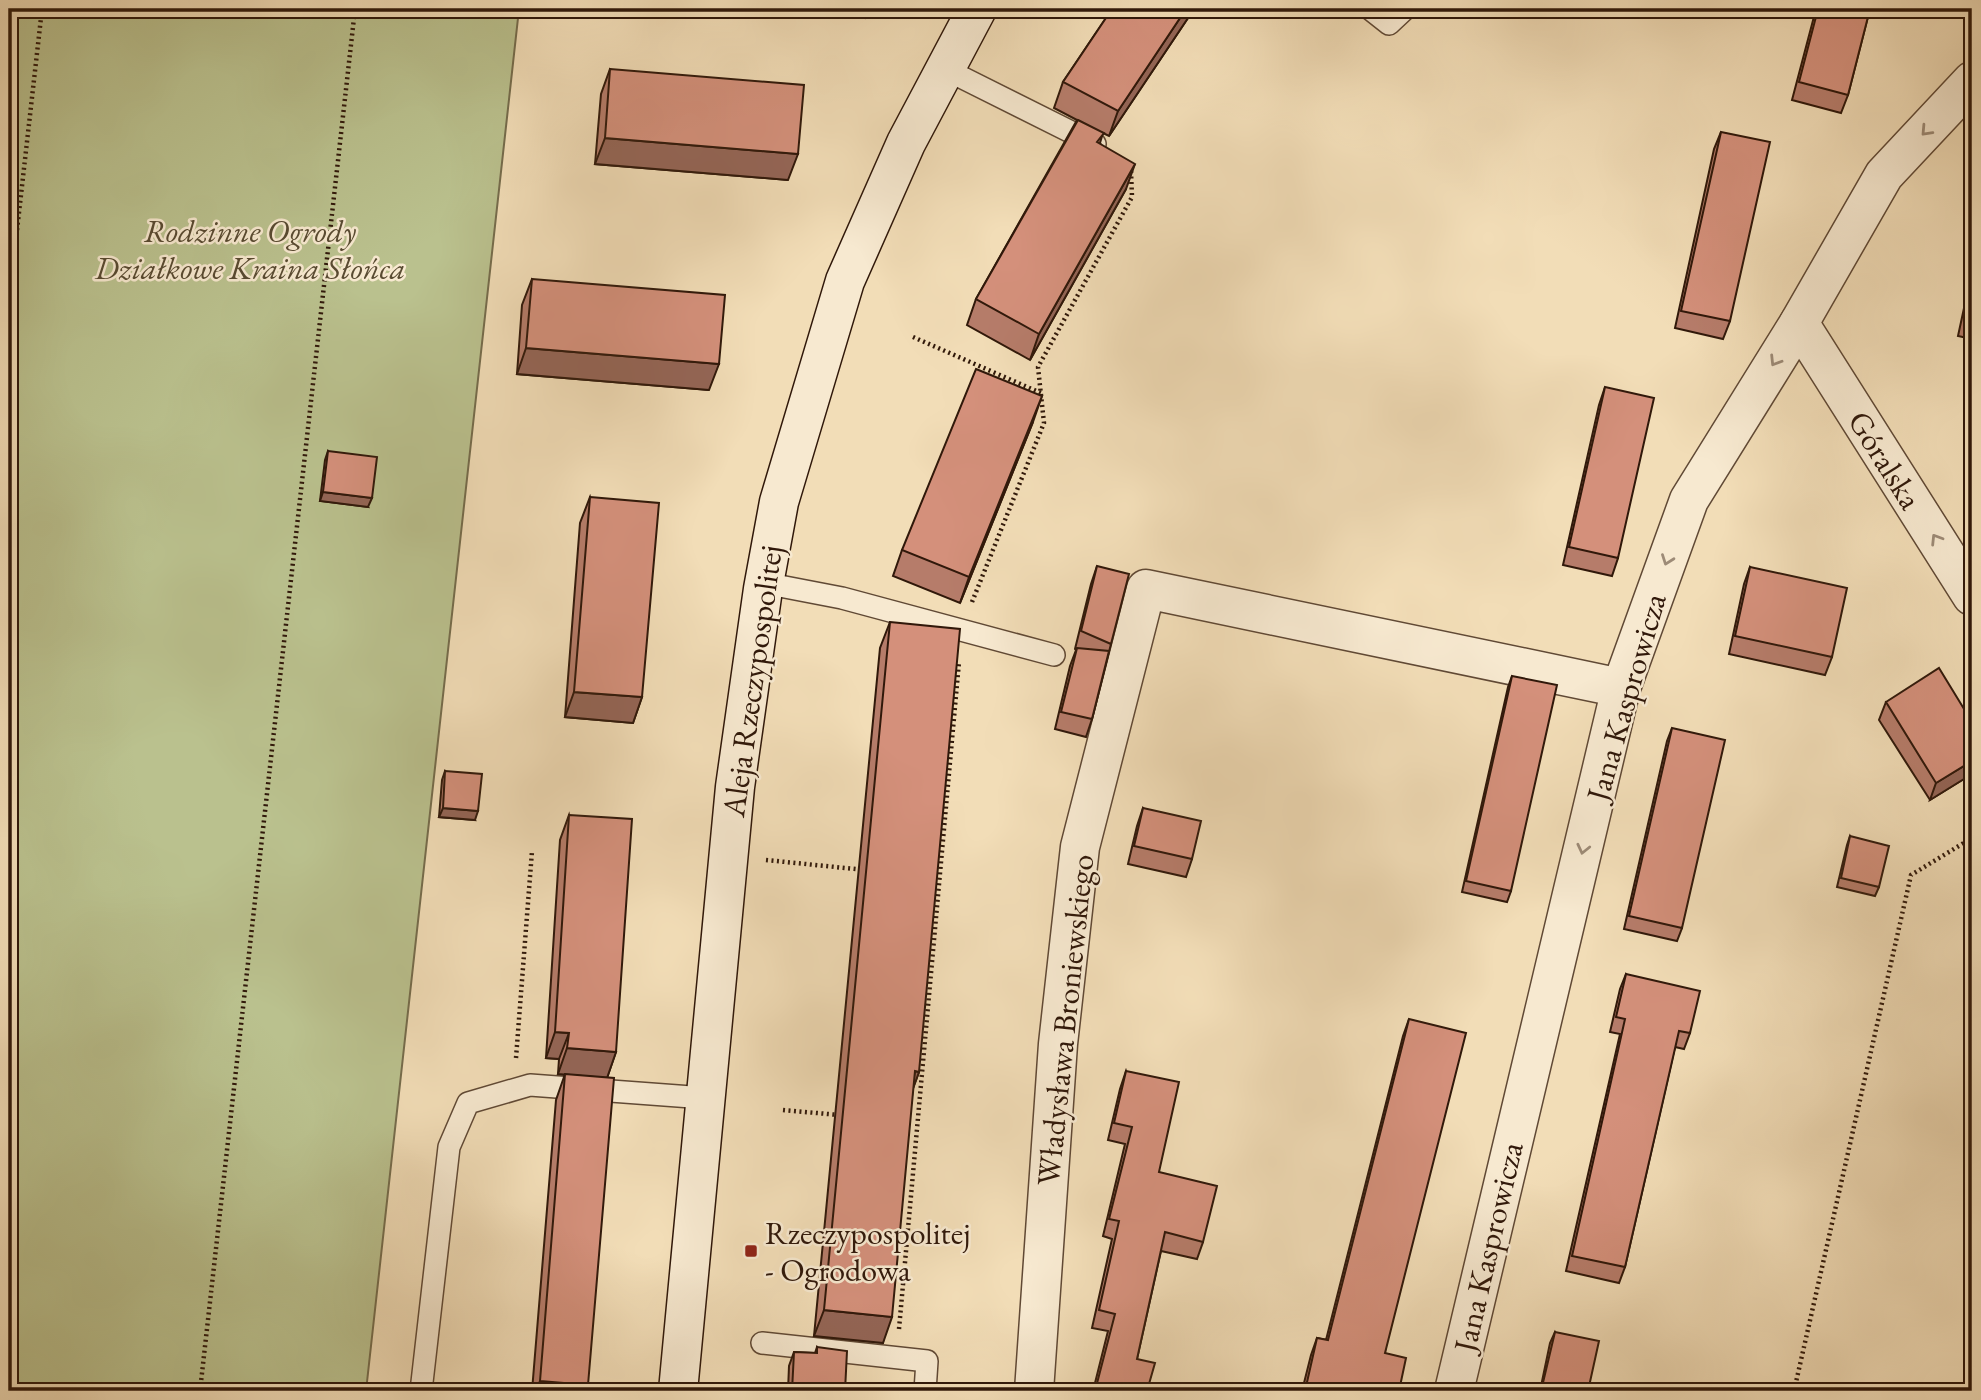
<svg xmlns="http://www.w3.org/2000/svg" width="1981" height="1400" font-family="'EB Garamond',serif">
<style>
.green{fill:#bac18e;stroke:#756c4c;stroke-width:2}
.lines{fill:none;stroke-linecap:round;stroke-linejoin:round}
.lane-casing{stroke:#604935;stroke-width:24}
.street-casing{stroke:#604935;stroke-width:41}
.secondary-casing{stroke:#30180a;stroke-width:41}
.path{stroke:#30180a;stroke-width:4.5;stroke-dasharray:2 3.5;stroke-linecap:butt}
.lane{stroke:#f7e9d0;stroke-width:21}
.street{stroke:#f7e9d0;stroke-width:38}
.secondary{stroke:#f7e9d0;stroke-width:38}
.wall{fill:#b67c6a;stroke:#30180a;stroke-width:2}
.shaded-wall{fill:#946556;stroke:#30180a;stroke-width:2}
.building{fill:#d4907b;stroke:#30180a;stroke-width:2}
.oneway{stroke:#9d8b77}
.poi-dot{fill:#8f2418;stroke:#f7e9d0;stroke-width:2.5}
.labels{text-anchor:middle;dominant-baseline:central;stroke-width:5;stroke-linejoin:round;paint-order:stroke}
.park-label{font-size:32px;font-style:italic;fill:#594b32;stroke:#f7e9d0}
.street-label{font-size:32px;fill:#30180a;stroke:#f7e9d0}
.poi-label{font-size:32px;fill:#30180a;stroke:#f7e9d0;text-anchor:start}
</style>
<rect width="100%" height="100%" fill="#f2ddb7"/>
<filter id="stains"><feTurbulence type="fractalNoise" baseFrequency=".00286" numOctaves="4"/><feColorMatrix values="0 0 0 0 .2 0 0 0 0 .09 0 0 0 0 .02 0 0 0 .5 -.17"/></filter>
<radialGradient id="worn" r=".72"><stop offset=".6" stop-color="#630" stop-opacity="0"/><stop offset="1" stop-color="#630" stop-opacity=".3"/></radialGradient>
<polygon class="green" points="9,9 519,9 366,1391 9,1391"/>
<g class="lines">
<g class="lane-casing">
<g id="lane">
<polyline points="1370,9 1389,24 1405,9"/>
<polyline points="943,68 1095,144"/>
<polyline points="764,583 842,598 1054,655"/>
<polyline points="762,1343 927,1361 925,1391"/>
<polyline points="421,1391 449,1147 468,1103 530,1085 705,1098"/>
</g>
</g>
<g class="street-casing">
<g id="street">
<polyline points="1799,323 1972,596"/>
<polyline points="1034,1391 1058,1044 1080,847 1146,589 1621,688"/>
<polyline points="1454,1391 1621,688 1689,500 1799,323 1884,175 1972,81"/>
</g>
</g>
<g class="secondary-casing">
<polyline id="secondary" points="678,1391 735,787 763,589 779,502 845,281 906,143 977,9"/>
</g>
<g class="path">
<polyline points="9,301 42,9"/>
<polyline points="913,337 1041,393"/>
<polyline points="972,602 1044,423 1038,367 1132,197 1131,171"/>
<polyline points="766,860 865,870"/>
<polyline points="516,1058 532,851"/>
<polyline points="783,1110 839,1115"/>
<polyline points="899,1329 959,662"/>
<polyline points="200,1391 355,9"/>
<polyline points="1794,1391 1911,875 1972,838"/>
</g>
<use href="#lane" class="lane"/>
<use href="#street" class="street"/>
<use href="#secondary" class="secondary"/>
</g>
<g class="wall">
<polygon points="849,9 871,9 865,18"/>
<polygon points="1112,9 1194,9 1109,136 1103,133 1100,143 1126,189 1030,360 967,325 976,299 1077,120 1054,108 1063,82"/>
<polygon points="1816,9 1870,9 1848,95 1841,113 1792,100"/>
<polygon points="610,69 788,180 595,164 601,94"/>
<polygon points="1721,132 1730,321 1723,339 1675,328 1714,149"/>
<polygon points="1972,271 1972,339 1958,336"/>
<polygon points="532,279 709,390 517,374 522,305"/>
<polygon points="1605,387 1618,558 1612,576 1563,565 1599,405"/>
<polygon points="1033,422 960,603 893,576 902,550"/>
<polygon points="1972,431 1972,460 1965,449"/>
<polygon points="328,451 368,507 320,501 325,460"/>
<polygon points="590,497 642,697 633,723 565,717 580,523"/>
<polygon points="1097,566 1111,644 1092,719 1086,737 1055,729 1070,666 1076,650 1075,649 1091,584"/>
<polygon points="1750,567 1832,657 1825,675 1729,654 1744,584"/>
<polygon points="890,622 919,1072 913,1088 883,1343 814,1336 880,648"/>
<polygon points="1512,676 1511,891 1507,902 1462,892 1508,687"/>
<polygon points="1886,702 1972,722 1972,774 1930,800 1879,720"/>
<polygon points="1672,728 1682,928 1677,941 1624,929 1667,741"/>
<polygon points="445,771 475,820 439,817 442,780"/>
<polygon points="1143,808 1192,859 1186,877 1128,864 1137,826"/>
<polygon points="569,815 616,1052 607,1078 558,1074 559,1059 546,1058 560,840"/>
<polygon points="1850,836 1879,887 1875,896 1837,887 1847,845"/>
<polygon points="1626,974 1690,1033 1684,1049 1675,1047 1625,1267 1619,1283 1566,1271 1620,1034 1610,1032 1620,989"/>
<polygon points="1409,1019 1385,1353 1399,1391 1302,1391 1311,1355 1317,1338 1326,1340 1403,1036"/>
<polygon points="1126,1071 1159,1172 1203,1242 1197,1259 1161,1251 1137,1359 1147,1391 1093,1391 1108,1331 1092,1328 1112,1239 1103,1236 1125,1144 1108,1140 1120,1089"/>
<polygon points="565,1074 588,1385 586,1391 532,1391 556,1100"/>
<polygon points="1555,1332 1588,1391 1540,1391 1550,1343"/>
<polygon points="817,1347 845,1391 788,1391 789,1366 794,1352 815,1353"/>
</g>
<g class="shaded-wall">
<polygon points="1186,9 1194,9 1109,136 1118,111"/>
<polygon points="605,138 798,154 788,180 595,164"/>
<polygon points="1135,164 1126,189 1030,360 1039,334"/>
<polygon points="526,348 719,364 709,390 517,374"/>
<polygon points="1042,396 1033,422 960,603 969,577"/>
<polygon points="323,492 372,498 368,507 320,501"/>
<polygon points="574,692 642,697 633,723 565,717"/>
<polygon points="1972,761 1972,774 1930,800 1936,783"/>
<polygon points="443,808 478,811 475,820 439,817"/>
<polygon points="555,1032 569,1033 559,1059 546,1058"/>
<polygon points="567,1048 616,1052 607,1078 558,1074"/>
<polygon points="915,1071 919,1072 910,1097"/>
<polygon points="824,1310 892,1317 883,1343 814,1336"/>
<polygon points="540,1381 588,1385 586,1391 536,1391"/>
</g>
<g class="building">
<polygon points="1112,9 1186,9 1118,111 1063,82"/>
<polygon points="1818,9 1870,9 1848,95 1799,82"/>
<polygon points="610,69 804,85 798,154 605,138"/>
<polygon points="1078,120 1104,133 1097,142 1135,164 1039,334 976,299"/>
<polygon points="1721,132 1770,142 1730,321 1681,311"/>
<polygon points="532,279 725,295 719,364 526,348"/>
<polygon points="1972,283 1972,320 1965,318"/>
<polygon points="976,369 1042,396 969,577 902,550"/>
<polygon points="1605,387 1654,398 1618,558 1569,547"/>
<polygon points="328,451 377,457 372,498 323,492"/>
<polygon points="590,497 659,503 642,697 574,692"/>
<polygon points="1097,566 1129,574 1111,644 1081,631"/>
<polygon points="1750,567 1847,588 1832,657 1735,636"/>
<polygon points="890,622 960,629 919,1072 915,1071 892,1317 824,1310"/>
<polygon points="1077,648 1109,651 1092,719 1061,712"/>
<polygon points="1939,668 1972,722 1972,761 1936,783 1886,702"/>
<polygon points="1512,676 1557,685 1511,891 1466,881"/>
<polygon points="1672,728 1725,740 1682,928 1629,916"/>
<polygon points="445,771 482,774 478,811 443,808"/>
<polygon points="1143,808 1201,821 1192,859 1134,846"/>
<polygon points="569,815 632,819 616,1052 567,1048 569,1033 555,1032"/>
<polygon points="1850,836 1889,846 1879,887 1841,878"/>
<polygon points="1626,974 1700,991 1690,1033 1679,1031 1625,1267 1572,1256 1625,1019 1616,1017"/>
<polygon points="1409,1019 1466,1033 1385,1353 1406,1358 1399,1391 1305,1391 1317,1338 1328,1340"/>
<polygon points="1126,1071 1179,1082 1159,1172 1217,1186 1203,1242 1165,1232 1137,1359 1155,1363 1147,1391 1095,1391 1115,1314 1099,1310 1119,1221 1109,1219 1132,1127 1114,1123"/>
<polygon points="565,1074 614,1078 588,1385 540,1381"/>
<polygon points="1555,1332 1599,1341 1588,1391 1541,1391"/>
<polygon points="817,1347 847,1351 845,1391 792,1391 794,1352 817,1353"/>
</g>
<defs><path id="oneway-chevron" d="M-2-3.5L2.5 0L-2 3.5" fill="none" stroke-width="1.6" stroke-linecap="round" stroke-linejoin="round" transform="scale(1.75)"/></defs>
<g class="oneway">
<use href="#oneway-chevron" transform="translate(1926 131) rotate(133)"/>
<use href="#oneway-chevron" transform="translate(1775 361) rotate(122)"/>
<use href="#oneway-chevron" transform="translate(1936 539) rotate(-122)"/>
<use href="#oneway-chevron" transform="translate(1667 560) rotate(110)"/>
<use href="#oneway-chevron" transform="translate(1583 849) rotate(103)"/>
</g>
<rect class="poi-dot" x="744" y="1244" width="14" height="14" rx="3.5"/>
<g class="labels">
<g class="park-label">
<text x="250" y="231">Rodzinne Ogrody<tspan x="250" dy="37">Działkowe Kraina Słońca</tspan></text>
</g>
<g class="street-label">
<text transform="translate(1885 460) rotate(58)">Góralska</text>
<text transform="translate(752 681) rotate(-82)">Aleja Rzeczypospolitej</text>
<text transform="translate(1626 697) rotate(-74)">Jana Kasprowicza</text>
<text transform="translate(1065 1020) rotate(-84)">Władysława Broniewskiego</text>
<text transform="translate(1488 1247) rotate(-77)">Jana Kasprowicza</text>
</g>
<g class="poi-label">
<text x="765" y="1233">Rzeczypospolitej<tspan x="765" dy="37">- Ogrodowa</tspan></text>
</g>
</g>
<rect width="1981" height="1400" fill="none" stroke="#f2ddb7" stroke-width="35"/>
<rect x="10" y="10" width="1960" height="1379" fill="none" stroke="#30180a" stroke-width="3.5"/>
<rect x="18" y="18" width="1946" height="1365" fill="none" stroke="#30180a" stroke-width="2"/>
<rect width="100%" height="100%" filter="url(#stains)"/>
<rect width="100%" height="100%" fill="url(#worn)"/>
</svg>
